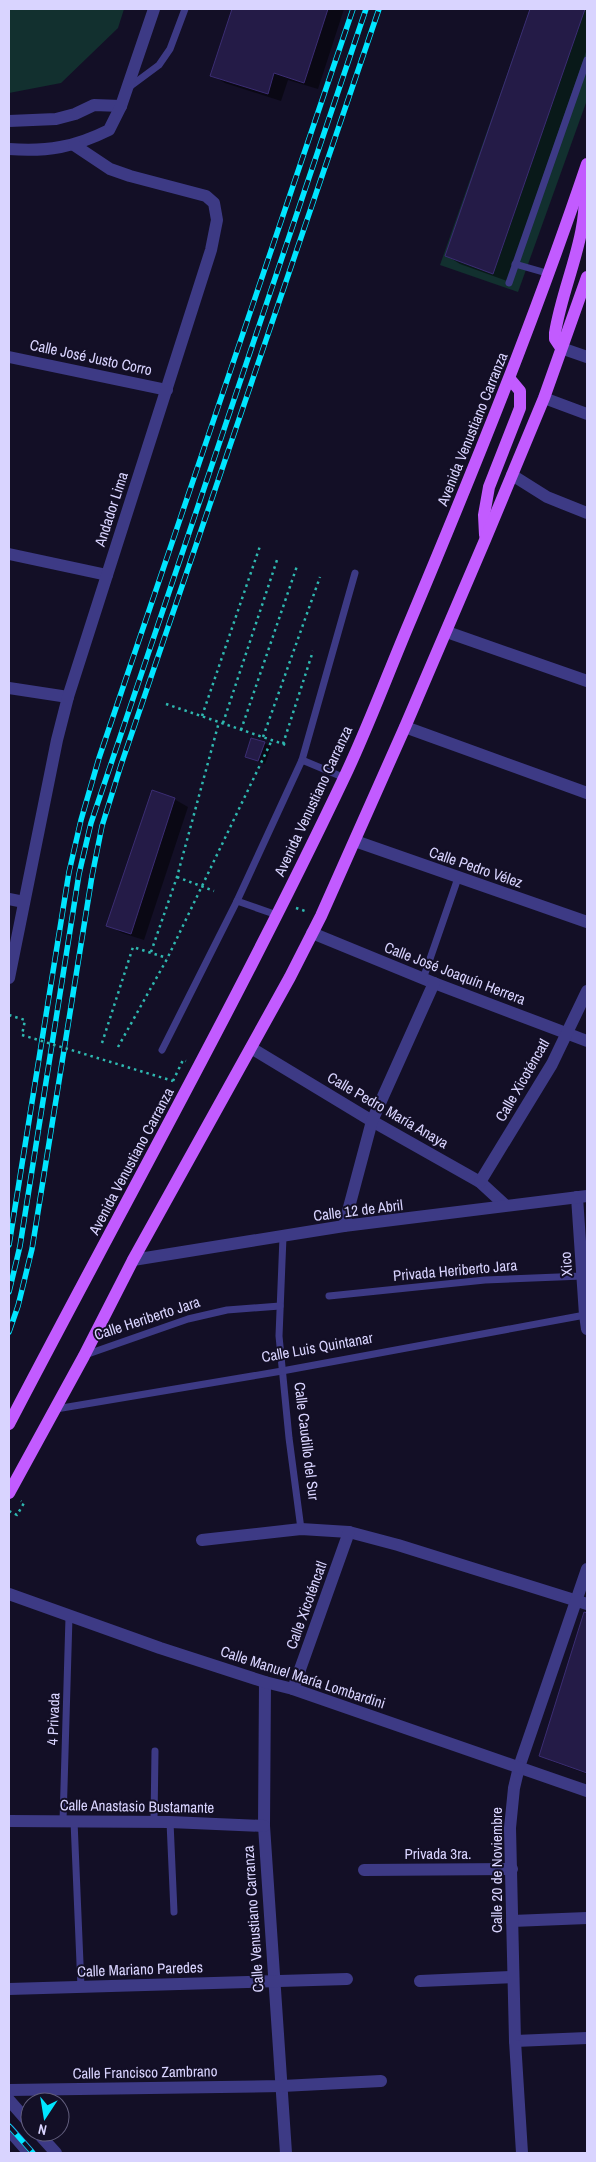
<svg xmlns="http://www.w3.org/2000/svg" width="596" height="2162" font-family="'Archivo Narrow',sans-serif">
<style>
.green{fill:#12302f}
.shadow{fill:#0007}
.building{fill:#241b47;stroke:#3b2d73}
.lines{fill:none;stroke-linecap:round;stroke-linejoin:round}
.path{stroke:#2fb8b0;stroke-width:2.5;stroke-dasharray:2.5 4;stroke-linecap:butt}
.service{stroke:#3d3a85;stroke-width:7}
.minor{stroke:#3d3a85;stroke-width:12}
.tertiary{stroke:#3d3a85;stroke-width:12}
.primary{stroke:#c25bff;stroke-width:12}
.rail-casing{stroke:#00e5ff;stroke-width:5.5}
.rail{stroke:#130f26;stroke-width:4;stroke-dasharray:11;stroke-linecap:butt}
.path-bridge{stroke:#2fb8b0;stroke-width:2.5;stroke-dasharray:2.5 4;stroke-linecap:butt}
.labels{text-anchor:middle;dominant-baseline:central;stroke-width:4;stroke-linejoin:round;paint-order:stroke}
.street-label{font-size:15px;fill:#d9d4ff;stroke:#130f26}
</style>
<rect width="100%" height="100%" fill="#130f26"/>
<g class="green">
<polygon points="9,9 124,9 118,28 61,83 9,93"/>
<polygon points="530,9 587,9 587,100 518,292 440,265"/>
</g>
<g class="shadow">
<polygon points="233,9 344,9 318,89 288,80 281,101 225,83 212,75"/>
<polygon points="532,9 587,9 587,49 507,281 460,264 447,256"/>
<polygon points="264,743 271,747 265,764 247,756"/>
<polygon points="174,799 188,807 144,940 122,933 108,925"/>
<polygon points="583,1621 587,1622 587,1774 551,1761 540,1755"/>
</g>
<g class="building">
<polygon points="232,9 328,9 304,83 274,73 268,94 210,76"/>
<polygon points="530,9 585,9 493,274 445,256"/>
<polygon points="251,738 265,742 258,761 245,757"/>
<polygon points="152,790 175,798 131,934 106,926"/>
<polygon points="584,1612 587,1613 587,1773 539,1756"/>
</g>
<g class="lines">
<g class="path">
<polyline points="166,704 289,746"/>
<polyline points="202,716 260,546"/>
<polyline points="223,723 278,557"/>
<polyline points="241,730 297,566"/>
<polyline points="263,737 320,577"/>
<polyline points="283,744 313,651"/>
<polyline points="177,877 214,891"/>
<polyline points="296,908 308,912"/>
<polyline points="151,952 177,877 219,722"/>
<polyline points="9,1015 25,1020 22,1035"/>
<polyline points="102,1043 133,947 167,958"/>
<polyline points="118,1047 167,959 272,740"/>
<polyline points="173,1081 183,1060 186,1061"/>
<polyline points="9,1511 17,1515 24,1503 21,1501"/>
</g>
<g class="service">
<polyline points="128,88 159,65 170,49 185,9"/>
<polyline points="515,264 550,274"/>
<polyline points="509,283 587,60"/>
<polyline points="302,760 355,573"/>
<polyline points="277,915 237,901 302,760 345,778"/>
<polyline points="423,979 458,878"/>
<polyline points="162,1050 237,901"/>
<polyline points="283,1237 279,1336 289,1438 301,1529"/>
<polyline points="329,1296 485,1280 583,1276"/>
<polyline points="85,1355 188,1319 227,1310 280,1306"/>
<polyline points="56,1409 282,1371 585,1315"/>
<polyline points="63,1821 69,1617"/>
<polyline points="74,1821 81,1987"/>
<polyline points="154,1821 155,1751"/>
<polyline points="170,1822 174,1912"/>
</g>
<g class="minor">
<polyline points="9,121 56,119 75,114 94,105 121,106"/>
<path d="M 9,149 C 47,152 75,147 109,130 L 121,106 L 154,9"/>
<polyline points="561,348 587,357"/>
<polyline points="9,357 167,390"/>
<polyline points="544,398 587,414"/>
<polyline points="512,475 547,497 587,513"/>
<polyline points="9,554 107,575"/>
<polyline points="447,632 587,681"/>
<polyline points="9,688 68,697"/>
<polyline points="405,727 587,793"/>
<polyline points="355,841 587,922"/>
<polyline points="9,899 24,902"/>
<polyline points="312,933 434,983 587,1041"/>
<polyline points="9,978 57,740 68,697 211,250 217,220 214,203 206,196 130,176 110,169 74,145"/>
<polyline points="251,1048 372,1121 480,1182 505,1205"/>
<polyline points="480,1182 552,1064 587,991"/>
<polyline points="577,1197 585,1315 587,1329"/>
<polyline points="344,1226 372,1121 434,983"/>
<polyline points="133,1260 344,1226 587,1196"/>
<polyline points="202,1540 301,1529 349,1532 398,1545 587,1604"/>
<polyline points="265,1682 264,1826 286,2153"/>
<polyline points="293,1689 349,1532"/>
<polyline points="9,1821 170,1822 264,1826"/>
<polyline points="364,1870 512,1869"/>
<polyline points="512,1921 587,1918"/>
<polyline points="420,1981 513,1977"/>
<polyline points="9,1989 347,1979"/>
<polyline points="515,2041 587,2038"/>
<polyline points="9,2090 282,2086 381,2081"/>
<polyline points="522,2153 515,2041 510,1828 514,1788 519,1767 587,1569"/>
</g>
<g class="tertiary">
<polyline points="9,1594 160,1648 265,1682 293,1689 587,1791"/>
<polyline points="9,2100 30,2124"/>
<polyline points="9,2130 29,2153"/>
<polyline points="37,2132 56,2153"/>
</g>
<g class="primary">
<path d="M 561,348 L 555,339 L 555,333 C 563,282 590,235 584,181"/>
<polyline points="485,535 484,515 489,487 520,408 520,391 510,379"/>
<path d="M 9,1424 C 121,1209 239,999 343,780 C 368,728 388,673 411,619 C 474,469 535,318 587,164"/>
<polyline points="9,1493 84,1356 133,1260 290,977 321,916 405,727 485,540 544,398 587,277"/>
</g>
<g class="rail-casing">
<g id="rail">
<polyline points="9,1245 69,872 81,820 99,758 353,9"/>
<polyline points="9,1292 20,1246 79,874 91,823 366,9"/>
<polyline points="9,1332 18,1306 32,1249 92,876 102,826 121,765 379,9"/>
<polyline points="9,2126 33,2153"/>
</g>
</g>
<use href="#rail" class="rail"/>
<polyline class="path-bridge" points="22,1035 173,1081"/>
</g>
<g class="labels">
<g class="street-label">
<text transform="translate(91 357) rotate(12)">Calle José Justo Corro</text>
<text transform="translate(472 429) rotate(-68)">Avenida Venustiano Carranza</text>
<text transform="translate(111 509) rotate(-72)">Andador Lima</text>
<text transform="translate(313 801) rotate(-65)">Avenida Venustiano Carranza</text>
<text transform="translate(476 867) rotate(19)">Calle Pedro Vélez</text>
<text transform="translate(455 973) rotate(21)">Calle José Joaquín Herrera</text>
<text transform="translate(522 1080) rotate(-60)">Calle Xicoténcatl</text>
<text transform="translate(388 1110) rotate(30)">Calle Pedro María Anaya</text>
<text transform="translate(131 1161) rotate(-62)">Avenida Venustiano Carranza</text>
<text transform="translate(358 1210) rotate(-7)">Calle 12 de Abril</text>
<text transform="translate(566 1264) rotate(-94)">Xico</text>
<text transform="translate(455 1270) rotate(-5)">Privada Heriberto Jara</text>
<text transform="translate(147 1318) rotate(-18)">Calle Heriberto Jara</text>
<text transform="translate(317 1347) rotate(-10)">Calle Luis Quintanar</text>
<text transform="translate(307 1441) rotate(83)">Calle Caudillo del Sur</text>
<text transform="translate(306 1605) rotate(-70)">Calle Xicoténcatl</text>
<text transform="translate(303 1677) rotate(18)">Calle Manuel María Lombardini</text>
<text transform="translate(53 1719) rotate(-88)">4 Privada</text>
<text transform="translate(137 1806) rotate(1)">Calle Anastasio Bustamante</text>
<text x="438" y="1853">Privada 3ra.</text>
<text transform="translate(496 1870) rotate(-90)">Calle 20 de Noviembre</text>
<text transform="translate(253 1919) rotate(-94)">Calle Venustiano Carranza</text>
<text transform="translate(140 1969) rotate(-2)">Calle Mariano Paredes</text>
<text transform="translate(145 2072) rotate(-1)">Calle Francisco Zambrano</text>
</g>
</g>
<rect width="596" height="2162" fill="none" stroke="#d9d4ff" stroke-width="20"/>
<g transform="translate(45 2117) rotate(192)"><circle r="24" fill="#130f26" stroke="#625e7d"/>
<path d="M0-4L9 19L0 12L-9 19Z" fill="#00e5ff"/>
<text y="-8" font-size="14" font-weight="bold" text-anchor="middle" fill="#d9d4ff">N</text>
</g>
</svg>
